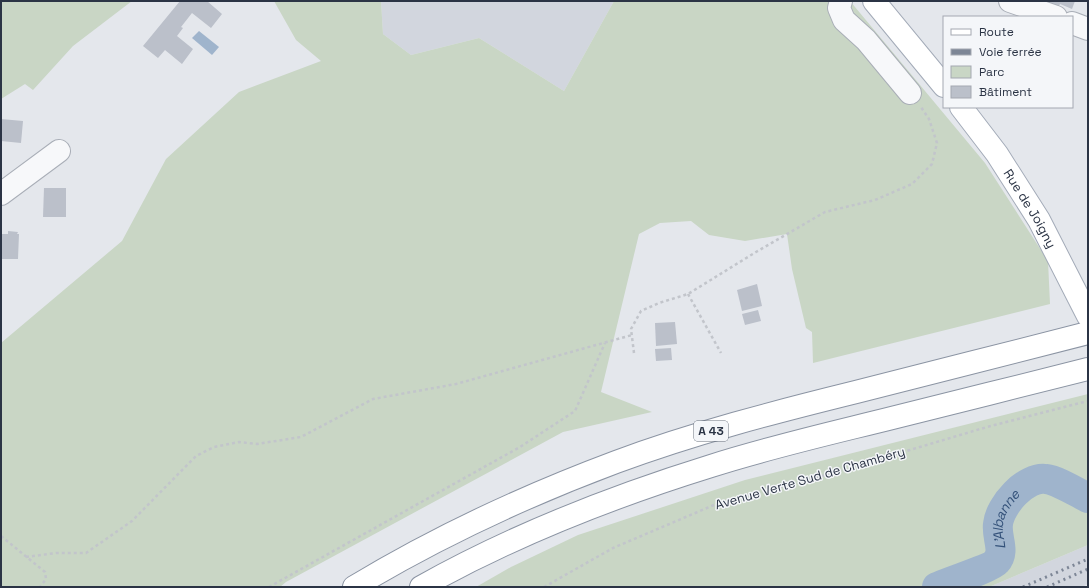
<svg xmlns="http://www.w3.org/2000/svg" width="1089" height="588" font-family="'Space Grotesk',sans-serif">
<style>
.built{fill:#d2d6de}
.green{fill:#c9d6c5}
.water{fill:#9fb4cc}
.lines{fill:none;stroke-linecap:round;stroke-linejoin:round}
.river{stroke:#9fb4cc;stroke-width:30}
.building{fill:#bbc0ca}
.minor-casing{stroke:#a9aeb7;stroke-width:24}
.major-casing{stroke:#a3abb8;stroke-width:24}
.highway-casing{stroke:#8b94a3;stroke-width:24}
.path{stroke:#c2c5cb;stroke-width:2.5;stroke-dasharray:3 3;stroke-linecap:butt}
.minor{stroke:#f7f8fa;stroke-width:22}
.major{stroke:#fff;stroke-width:22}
.highway{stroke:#fff;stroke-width:22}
.rail{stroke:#7d8696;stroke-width:3;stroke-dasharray:2 4;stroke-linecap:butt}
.labels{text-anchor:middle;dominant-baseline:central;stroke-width:3;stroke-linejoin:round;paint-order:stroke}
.shield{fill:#f4f6f9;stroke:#676e7b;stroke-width:1}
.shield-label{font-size:12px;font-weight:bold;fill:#2b3445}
.street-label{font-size:13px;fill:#2b3445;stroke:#f4f6f9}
.water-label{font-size:14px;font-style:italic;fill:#34527a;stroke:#f4f6f9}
</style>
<rect width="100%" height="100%" fill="#e4e7ec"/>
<g class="built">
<polygon points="381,1 614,1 564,91 479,38 411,55 383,34"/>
<polygon points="1088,545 1088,584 1082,587 989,587"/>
</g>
<g class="green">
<polygon points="1,1 132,1 73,46 33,90 25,84 1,99"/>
<polygon points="274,1 381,1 383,34 411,55 479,38 564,91 614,1 850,1 985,163 1048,261 1050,304 813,363 812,332 806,328 792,269 787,234 745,241 709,235 691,221 660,223 639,234 601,392 652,412 563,432 286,582 280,587 1,587 1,343 122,241 166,159 239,92 321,61 296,40"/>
<polygon points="1088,394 1088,545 989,587 476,587 511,567 578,535 745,480"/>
</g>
<polygon class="water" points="199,31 219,47 212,55 192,38"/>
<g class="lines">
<path class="river" id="s1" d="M 937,587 C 946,583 992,567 996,562 C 1006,551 996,538 998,524 C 1000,505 1026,476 1046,479 C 1057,480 1078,493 1088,498"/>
</g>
<g class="building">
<polygon points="180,1 198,1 200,2 201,1 207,1 222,14 211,28 192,13 181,27 183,28 177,36 193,49 182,64 165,50 158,58 143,46"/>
<polygon points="1040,1 1075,1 1072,9 1060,4 1057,10"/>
<polygon points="1,119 23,121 21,143 1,141"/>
<polygon points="44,188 66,188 66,217 43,217"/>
<polygon points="8,231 18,232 17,234 19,234 18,259 1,259 1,234 8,234"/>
<polygon points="757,284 762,306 742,311 737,290"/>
<polygon points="758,310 761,321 745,325 742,314"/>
<polygon points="675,322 677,344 656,346 655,323"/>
<polygon points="671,348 672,360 656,361 655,349"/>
</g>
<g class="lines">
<g class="minor-casing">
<g id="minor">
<polyline points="841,1 839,8 844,20 866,40 910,93"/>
<polyline points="1010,1 1056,17"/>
<polyline points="1072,23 1088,29"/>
<polyline points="1,194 59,151"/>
</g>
</g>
<g class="major-casing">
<g id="major">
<polyline points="874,1 944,86"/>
<path id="s2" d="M 961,107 L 997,154 L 1039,220 L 1088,316"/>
</g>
</g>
<g class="highway-casing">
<g id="highway">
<path d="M 354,587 C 437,537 525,496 616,462 C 694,433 775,412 856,392 C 933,372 1011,353 1088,333"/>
<path d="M 421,587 C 512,536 611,497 711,466 C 770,447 832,433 892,418 C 957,402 1023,385 1088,369"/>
</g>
</g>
<g class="path">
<polyline points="688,294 721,353"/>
<polyline points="634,353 631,329 641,311 659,303 688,294 756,252 825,212 875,200 912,184 932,164 937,143 929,119 921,107"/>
<polyline points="1,536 45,572 46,579 40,587"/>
<polyline points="26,557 56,553 86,553 132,521 196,456 214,447 239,442 257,444 301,437 373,399 456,384 632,335"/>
<polyline points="269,587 520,447 575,411 605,343"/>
<polyline points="544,587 613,548 721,502 826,475 987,427 1088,401"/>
</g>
<use href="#minor" class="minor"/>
<use href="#major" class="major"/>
<use href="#highway" class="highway"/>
<g class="rail">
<polyline points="1023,587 1088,559"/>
<polyline points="1047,587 1088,569"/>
</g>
</g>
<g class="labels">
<rect class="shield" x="694" y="421" width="34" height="20" rx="3"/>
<g class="shield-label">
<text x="711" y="431">A 43</text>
</g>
<g class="street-label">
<text stroke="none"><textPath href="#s2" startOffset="123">Rue de Joigny</textPath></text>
<text transform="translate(810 478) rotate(-16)">Avenue Verte Sud de Chambéry</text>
</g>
<g class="water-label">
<text stroke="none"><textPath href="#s1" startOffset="110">L'Albanne</textPath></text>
</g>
</g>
<rect width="1089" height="588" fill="none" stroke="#2b3445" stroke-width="4"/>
<rect x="943" y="16" width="130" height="92" fill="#f4f6f9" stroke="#a4a8b1"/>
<rect x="951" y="29" width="20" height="6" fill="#ffffff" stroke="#a4a8b1"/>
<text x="979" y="36" font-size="12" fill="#2b3445">Route</text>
<rect x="951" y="49" width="20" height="6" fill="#7d8696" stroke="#a4a8b1"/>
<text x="979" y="56" font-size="12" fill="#2b3445">Voie ferrée</text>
<rect x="951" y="66" width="20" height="12" fill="#c9d6c5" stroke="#a4a8b1"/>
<text x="979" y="76" font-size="12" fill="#2b3445">Parc</text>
<rect x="951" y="86" width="20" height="12" fill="#bbc0ca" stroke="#a4a8b1"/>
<text x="979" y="96" font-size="12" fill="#2b3445">Bâtiment</text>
</svg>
